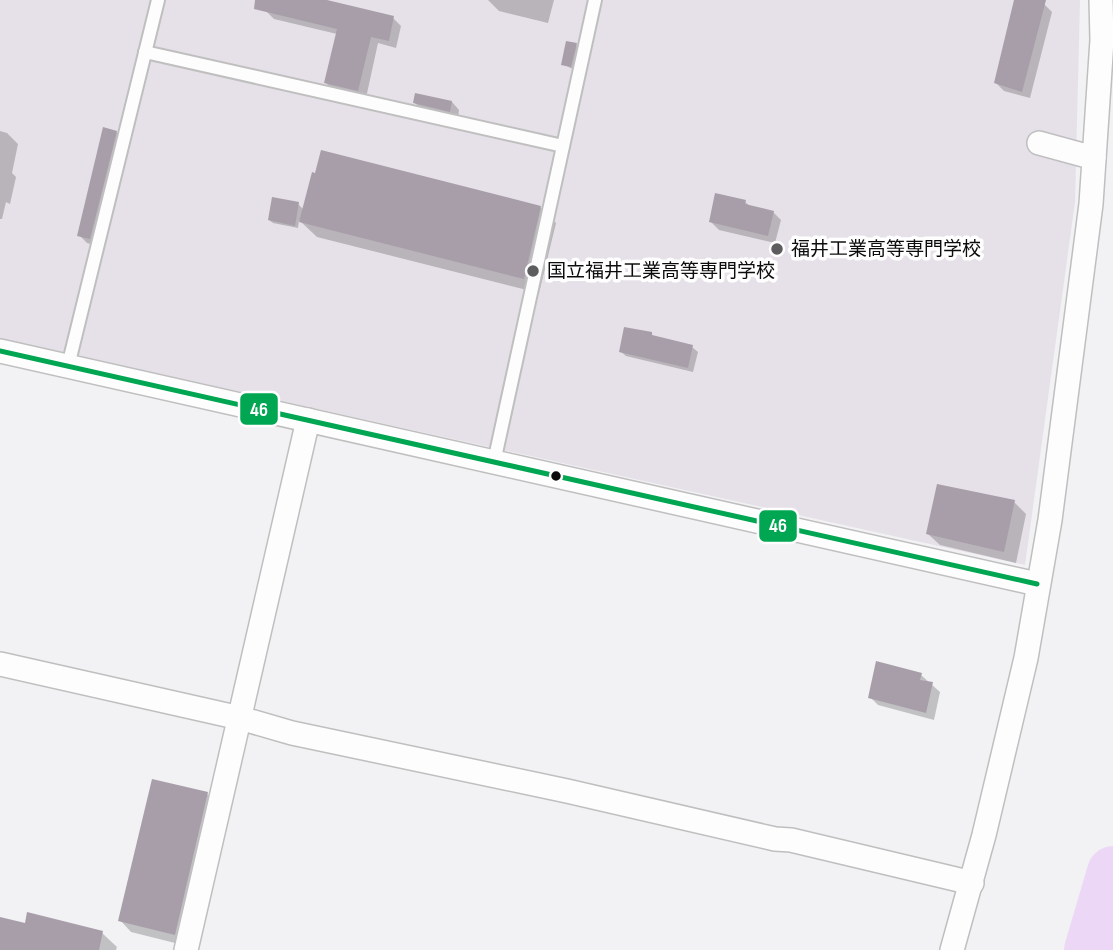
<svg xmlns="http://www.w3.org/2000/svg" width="1113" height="950" font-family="'Sofia Sans Condensed','Noto Sans JP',sans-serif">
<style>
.built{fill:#e6e1e8}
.shadow{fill:#0003}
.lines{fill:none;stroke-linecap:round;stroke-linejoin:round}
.river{stroke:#ecd8f6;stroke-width:52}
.building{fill:#a79eaa}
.service-casing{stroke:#c0bfc0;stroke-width:16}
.minor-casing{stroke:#c0bfc0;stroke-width:26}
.service{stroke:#fdfdfd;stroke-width:12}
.minor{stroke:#fdfdfd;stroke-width:23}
.bus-1-casing{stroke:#fffeff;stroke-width:10}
.bus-1{stroke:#00a651;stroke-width:5}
.poi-dot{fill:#5d5c5e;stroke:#fffeff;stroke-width:2.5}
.bus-dot{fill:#0d0c0d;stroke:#fffeff;stroke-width:2.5}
.labels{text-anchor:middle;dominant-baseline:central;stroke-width:7;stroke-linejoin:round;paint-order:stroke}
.poi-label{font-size:19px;fill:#0d0c0d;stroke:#fffeff;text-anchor:start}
.line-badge{stroke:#fffeff;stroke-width:2.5}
.badge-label{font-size:19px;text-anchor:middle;font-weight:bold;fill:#fff}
</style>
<rect width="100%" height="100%" fill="#f2f1f3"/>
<polygon class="built" points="0,0 1080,0 1075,202 1025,565 0,339"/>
<g class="shadow">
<polygon points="268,0 319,0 393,18 401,26 396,48 378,43 366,98 334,91 326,83 337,34 274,19 266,11"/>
<polygon points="488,0 554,0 548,23 499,11"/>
<polygon points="1016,0 1044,4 1052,12 1030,98 1004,91 996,83"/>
<polygon points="576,45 579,48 575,70 562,64"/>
<polygon points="452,102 459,110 458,118 423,111 415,103"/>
<polygon points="0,131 7,133 18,144 12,173 16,177 10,204 6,202 2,219 0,219"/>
<polygon points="116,132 124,140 98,246 87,243 79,235"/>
<polygon points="745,202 751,207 773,212 781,220 775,243 719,230 711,222"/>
<polygon points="298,204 304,210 540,207 556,223 539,293 317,237 299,220 298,228 273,223 269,220"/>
<polygon points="651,334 655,338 692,347 698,352 693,372 626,356 620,351"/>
<polygon points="1014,502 1026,514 1016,563 940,545 928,534"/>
<polygon points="921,675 940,692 934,720 878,705 870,697"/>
<polygon points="207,794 219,806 187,946 131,932 120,920"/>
<polygon points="0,919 26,925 102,933 117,947 116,950 0,950"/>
</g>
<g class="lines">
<polyline class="river" points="1090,950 1113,872"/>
</g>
<g class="building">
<polygon points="255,0 327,0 394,16 389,41 371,37 358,91 324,83 337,29 254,9"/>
<polygon points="1014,0 1046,0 1022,92 994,83"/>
<polygon points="566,41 577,43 571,67 561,65"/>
<polygon points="415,93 452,101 450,112 413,103"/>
<polygon points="103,127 117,131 90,239 77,236"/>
<polygon points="321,150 541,206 524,279 299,222 312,172 315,173"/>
<polygon points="715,193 746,200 745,204 774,211 768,236 709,222"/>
<polygon points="272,197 299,202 295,226 268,220"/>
<polygon points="624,327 652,332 652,335 693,345 688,368 619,352"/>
<polygon points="937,484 1015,500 1004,552 926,534"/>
<polygon points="876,661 922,673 920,680 933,682 926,713 868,698"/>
<polygon points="152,779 208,792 175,935 118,921"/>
<polygon points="27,912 103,931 99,950 0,950 0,917 25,923"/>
</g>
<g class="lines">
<g class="service-casing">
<g id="service">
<polyline points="145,52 563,146"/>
<polyline points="68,366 158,0"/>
<polyline points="494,462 595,0"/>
</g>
</g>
<g class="minor-casing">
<g id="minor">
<polyline points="1039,143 1094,158"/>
<polyline points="0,351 1037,584"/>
<polyline points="0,664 240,718 292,733 567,791 775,839 791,840 972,883"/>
<polyline points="186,950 308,420"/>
<polyline points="952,950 984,835 1026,658 1050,520 1091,204 1102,40 1101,0"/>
</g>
</g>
<use href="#service" class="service"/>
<use href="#minor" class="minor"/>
<g class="bus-1-casing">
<polyline id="bus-1" points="0,351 1037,584"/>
</g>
<use href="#bus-1" class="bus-1"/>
</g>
<g class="poi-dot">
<circle cx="777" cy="249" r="7"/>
<circle cx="533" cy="271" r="7"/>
</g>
<circle class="bus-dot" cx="556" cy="476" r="6"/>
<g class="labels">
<g class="poi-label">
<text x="791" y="249">福井工業高等専門学校</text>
<text x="547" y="271">国立福井工業高等専門学校</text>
</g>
</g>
<g class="line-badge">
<rect x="239" y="392" width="40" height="34" rx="7" fill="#00a651"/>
<rect x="758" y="509" width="40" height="34" rx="7" fill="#00a651"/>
</g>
<g class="badge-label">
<text x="259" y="416">46</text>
<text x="778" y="532">46</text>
</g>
</svg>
